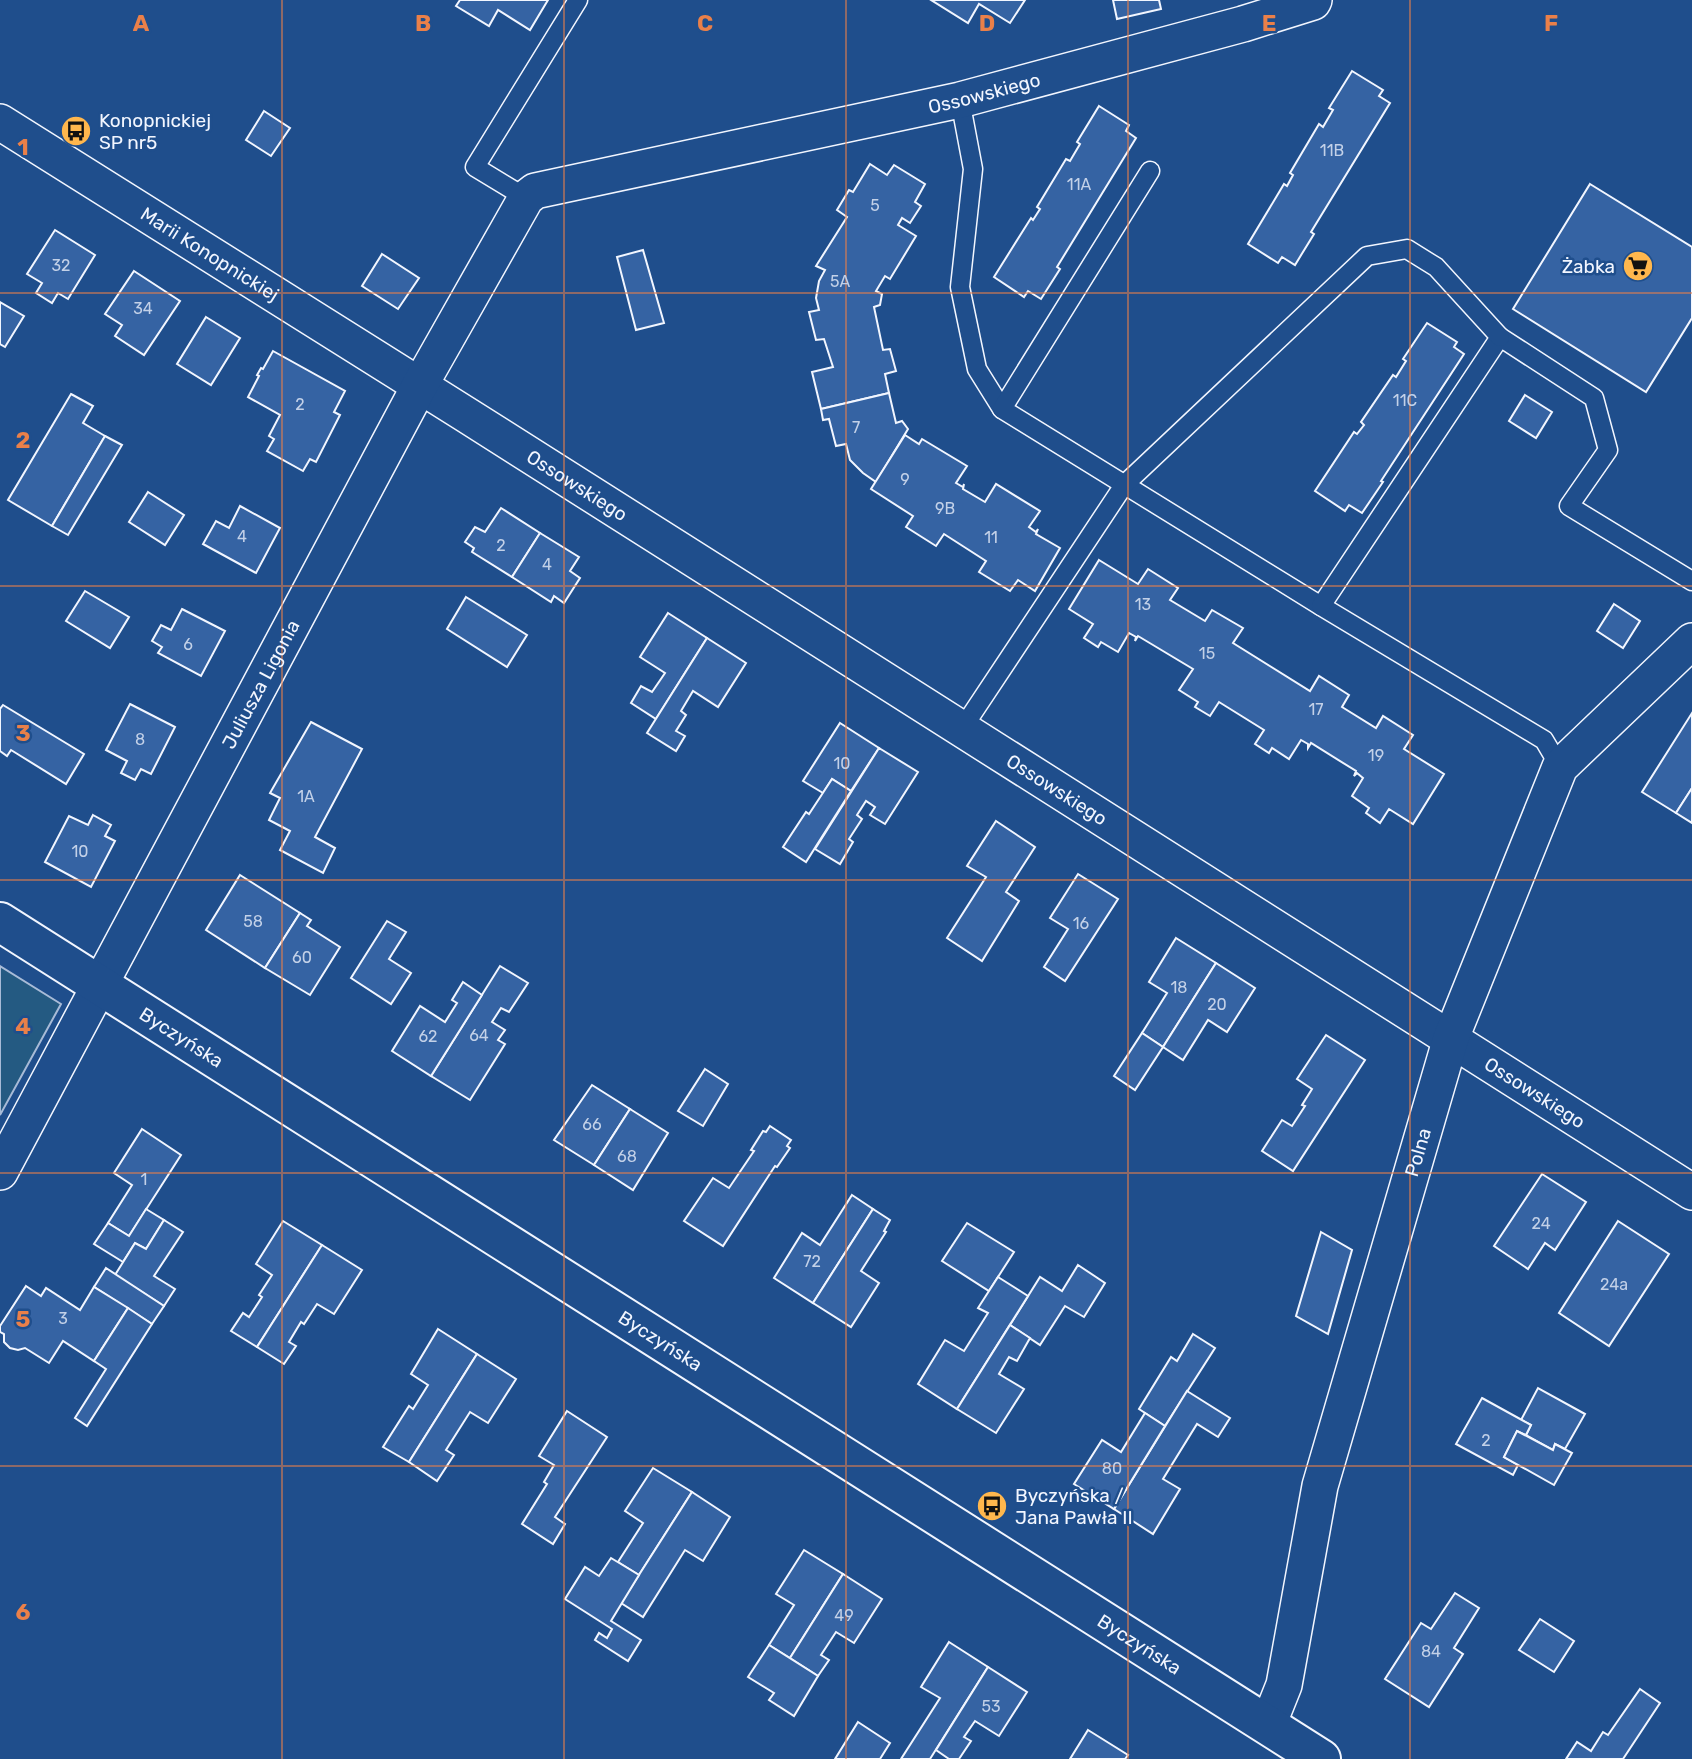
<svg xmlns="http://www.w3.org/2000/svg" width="1692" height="1759" font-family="Rubik,sans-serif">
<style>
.green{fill:#245a82;stroke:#a8bbd7;stroke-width:2}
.building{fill:#3563a3;stroke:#f2f6ff;stroke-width:2}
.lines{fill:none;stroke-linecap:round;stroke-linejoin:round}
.service-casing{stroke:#f2f6ff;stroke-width:21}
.minor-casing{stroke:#f2f6ff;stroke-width:38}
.tertiary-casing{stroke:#f2f6ff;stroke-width:42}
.service{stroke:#1f4e8c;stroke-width:18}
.minor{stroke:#1f4e8c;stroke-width:35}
.tertiary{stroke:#1f4e8c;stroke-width:38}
.grid{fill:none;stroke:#ea8049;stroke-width:2;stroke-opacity:0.55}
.labels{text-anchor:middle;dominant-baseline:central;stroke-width:5;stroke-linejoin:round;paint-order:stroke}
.number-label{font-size:16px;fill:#c3d1e8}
.street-label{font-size:19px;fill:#f2f6ff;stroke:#1f4e8c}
.poi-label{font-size:19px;fill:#f2f6ff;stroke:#1f4e8c;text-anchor:start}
.grid-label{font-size:23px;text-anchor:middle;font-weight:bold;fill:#ea8049;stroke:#1f4e8c;stroke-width:5;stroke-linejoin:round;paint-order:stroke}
</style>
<rect width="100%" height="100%" fill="#1f4e8c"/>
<polygon class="green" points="0,966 61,1004 0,1115"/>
<g class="building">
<polygon points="460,0 548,0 530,30 498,10 489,26 456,6"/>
<polygon points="931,0 1025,0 1010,23 979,4 968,23"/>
<polygon points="1113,0 1159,0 1161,9 1117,19"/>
<polygon points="1352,71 1383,90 1379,96 1390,103 1311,232 1314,234 1295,265 1282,257 1278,263 1248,244 1284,184 1287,186 1293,175 1290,173 1319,124 1323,127 1333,110 1329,108"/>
<polygon points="1099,106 1129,125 1126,131 1136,138 1057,267 1060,269 1041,299 1028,291 1024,297 994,277 1031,218 1033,220 1040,209 1037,207 1066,159 1070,161 1080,144 1077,142"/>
<polygon points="264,111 290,128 271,156 246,140"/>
<polygon points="870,164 887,175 894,165 925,184 915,202 921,206 910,223 902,218 898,225 916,236 890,279 885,276 876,291 882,294 880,305 874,307 883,350 890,349 896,371 885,374 889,393 821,409 812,372 833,367 824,339 816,340 809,312 819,310 816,298 819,281 825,270 816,266 847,217 837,210 849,190 853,192"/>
<polygon points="1590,184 1692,247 1692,318 1646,392 1513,309"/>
<polygon points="55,230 95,255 68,299 58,293 52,303 36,293 42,283 27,274"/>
<polygon points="643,250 664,323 636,330 617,257"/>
<polygon points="382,254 419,278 398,309 362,286"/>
<polygon points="134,271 180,301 144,355 115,336 122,325 105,314"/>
<polygon points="0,302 24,316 5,347 0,344"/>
<polygon points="206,317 240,338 211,385 177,364"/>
<polygon points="1427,323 1457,342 1454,347 1464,354 1381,481 1383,482 1362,513 1349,505 1345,511 1315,491 1354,432 1357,434 1364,425 1361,422 1393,375 1396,377 1406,361 1403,359"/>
<polygon points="273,351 345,391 334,412 340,415 316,462 310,459 303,471 267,451 274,439 269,436 280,415 248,397 259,376 257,375 261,368 263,369"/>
<polygon points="889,393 896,423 902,421 908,429 876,482 863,473 850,460 846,444 836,446 829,419 823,420 821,409"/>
<polygon points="71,394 93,406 83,423 105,436 52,526 8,500"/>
<polygon points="1525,395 1552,412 1536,438 1509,421"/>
<polygon points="905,435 919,444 922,439 967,466 956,483 963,487 964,484 963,489 985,502 996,484 1040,511 1029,527 1036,532 1038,529 1036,534 1060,548 1035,591 1018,580 1010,591 979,572 986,561 944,534 936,546 906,527 913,516 871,489"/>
<polygon points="105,436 122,445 68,535 52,526"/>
<polygon points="148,492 184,515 165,545 129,522"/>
<polygon points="240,506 280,528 256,573 203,544 216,521 229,528"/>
<polygon points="501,508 540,533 512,577 472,552 474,548 465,542 475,527 485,532"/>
<polygon points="540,533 579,557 570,571 580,578 564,603 554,596 551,602 512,577"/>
<polygon points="1099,560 1138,584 1148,569 1178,588 1170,600 1205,621 1212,610 1243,628 1233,643 1310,691 1319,676 1349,695 1342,707 1376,728 1383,716 1413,735 1404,749 1444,774 1413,824 1389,809 1380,823 1366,813 1369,808 1352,796 1363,778 1357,773 1354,776 1356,771 1311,743 1308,748 1308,744 1301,740 1289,759 1272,748 1269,753 1255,744 1264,730 1219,702 1210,716 1195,707 1198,702 1179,690 1193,669 1138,636 1135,641 1136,637 1129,633 1118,652 1101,642 1098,647 1084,638 1093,624 1069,609"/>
<polygon points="85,591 129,617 110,648 66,621"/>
<polygon points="466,597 527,635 507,667 447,629"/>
<polygon points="1614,604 1640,621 1623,648 1597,631"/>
<polygon points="182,609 225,631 201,676 158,653 162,647 152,641 161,625 171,630"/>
<polygon points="668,613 707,638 656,719 631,703 641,686 652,692 665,673 640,657"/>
<polygon points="707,638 746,663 718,707 693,691 681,711 686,715 676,731 685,736 676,751 647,733"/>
<polygon points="130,704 175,727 151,774 141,769 135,780 121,773 127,761 106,750"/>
<polygon points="3,705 84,754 66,784 11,750 7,756 0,751 0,709"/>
<polygon points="1692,713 1692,788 1676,813 1642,792"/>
<polygon points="311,722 362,749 315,837 335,848 323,873 280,850 290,831 269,820 280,798 270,793"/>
<polygon points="840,723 879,748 851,791 832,779 823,793 803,781"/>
<polygon points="879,748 918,772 885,824 870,815 875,807 866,801 857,815 862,819 849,839 853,842 840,864 815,849"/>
<polygon points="832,779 851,791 806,862 783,847 806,812 809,814"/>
<polygon points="1692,788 1692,823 1676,813"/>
<polygon points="93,815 111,825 105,836 115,841 91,887 45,862 69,816 88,825"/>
<polygon points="996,821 1035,847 1006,892 1019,901 982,961 947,938 986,877 967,866"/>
<polygon points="1078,874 1118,899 1065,981 1044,967 1068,929 1050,918"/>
<polygon points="240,875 300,913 265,968 206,930"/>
<polygon points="300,913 311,920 307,926 340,947 310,995 265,968"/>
<polygon points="387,921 406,932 389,959 411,973 391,1004 351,978"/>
<polygon points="1176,938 1216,963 1163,1047 1142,1033 1167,993 1149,982"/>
<polygon points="1216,963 1255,988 1227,1032 1208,1020 1183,1060 1163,1047"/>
<polygon points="500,966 528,983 509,1012 501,1008 492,1022 505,1030 498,1040 505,1044 470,1100 431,1076"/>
<polygon points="463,982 482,995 431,1076 392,1051 420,1006 445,1022 457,1003 452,1000"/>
<polygon points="1142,1033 1163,1047 1135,1090 1114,1076"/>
<polygon points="1326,1035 1365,1060 1293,1171 1262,1151 1282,1120 1292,1126 1305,1106 1302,1105 1312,1089 1297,1079"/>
<polygon points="705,1069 728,1084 703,1126 678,1111"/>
<polygon points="592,1085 630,1109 594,1165 554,1140"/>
<polygon points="630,1109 668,1133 633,1190 594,1165"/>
<polygon points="770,1126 791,1140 787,1146 790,1148 777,1167 775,1166 723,1246 684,1221 713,1178 729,1188 754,1151 751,1150 763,1131 766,1132"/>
<polygon points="142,1129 181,1155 129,1236 108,1223 132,1185 114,1173"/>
<polygon points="1542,1174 1586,1202 1555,1250 1545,1243 1528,1269 1494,1246"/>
<polygon points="852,1195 873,1209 813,1303 774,1278 802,1233 820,1245"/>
<polygon points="146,1209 164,1220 146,1249 135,1243 123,1262 94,1244 108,1223 129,1236"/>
<polygon points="873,1209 890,1220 884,1231 886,1232 861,1271 879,1283 851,1327 813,1303"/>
<polygon points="164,1220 183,1232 154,1276 175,1289 164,1306 115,1275 135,1243 146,1249"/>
<polygon points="283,1221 322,1245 257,1347 231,1331 243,1313 249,1317 262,1297 259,1295 272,1275 256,1264"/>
<polygon points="1618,1221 1669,1254 1609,1346 1559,1313"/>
<polygon points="967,1223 1014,1252 989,1291 942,1261"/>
<polygon points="1321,1232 1352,1250 1328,1334 1296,1316"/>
<polygon points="322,1245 362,1270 334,1314 317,1304 304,1324 301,1322 289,1342 296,1346 284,1364 257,1347"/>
<polygon points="1078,1265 1105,1283 1084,1317 1065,1306 1040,1345 1010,1325 1040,1277 1062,1291"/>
<polygon points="106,1268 164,1306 152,1324 94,1287"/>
<polygon points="998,1277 1028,1296 957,1409 918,1384 945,1340 964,1351 988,1313 978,1308"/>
<polygon points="26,1286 41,1296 46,1288 80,1310 94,1287 128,1308 94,1361 63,1341 49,1363 25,1348 18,1350 10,1348 4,1342 4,1334 0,1332 0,1326"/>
<polygon points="128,1308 152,1324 87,1426 75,1418 106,1369 94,1361"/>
<polygon points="1010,1325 1030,1338 1017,1361 1009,1357 999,1374 1024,1389 996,1433 957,1409"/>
<polygon points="438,1329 477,1354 409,1462 383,1447 409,1406 413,1409 428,1385 411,1374"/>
<polygon points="1193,1334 1215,1348 1165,1426 1139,1409 1171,1357 1177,1361"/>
<polygon points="477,1354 516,1379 488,1423 470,1412 446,1450 454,1455 437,1481 409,1462"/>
<polygon points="1538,1388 1585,1414 1565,1449 1555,1444 1553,1450 1526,1435 1531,1425 1521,1420"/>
<polygon points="1187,1391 1230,1418 1218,1437 1197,1424 1163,1479 1180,1489 1153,1534 1114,1509"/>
<polygon points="1482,1398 1531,1425 1526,1435 1517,1431 1504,1457 1518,1465 1513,1475 1456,1444"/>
<polygon points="567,1411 607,1437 555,1517 565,1524 553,1544 522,1524 547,1484 544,1482 554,1465 539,1456"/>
<polygon points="1145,1413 1165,1426 1114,1509 1074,1484 1102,1440 1121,1452"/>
<polygon points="1517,1431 1553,1450 1555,1444 1572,1453 1554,1485 1504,1457"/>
<polygon points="653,1468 692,1492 639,1575 618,1562 643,1523 625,1511"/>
<polygon points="692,1492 730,1517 703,1561 685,1550 643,1617 621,1603"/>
<polygon points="804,1550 843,1574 790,1658 769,1645 794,1605 776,1594"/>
<polygon points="611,1558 639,1575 611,1621 641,1640 628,1661 595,1640 599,1633 607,1638 612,1629 565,1599 585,1567 599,1576"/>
<polygon points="843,1574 882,1599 854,1643 836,1632 821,1655 829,1660 818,1676 790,1658"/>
<polygon points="1455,1593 1479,1608 1454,1648 1463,1654 1429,1707 1385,1679 1421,1623 1431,1629"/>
<polygon points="1540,1619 1574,1641 1554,1672 1519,1650"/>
<polygon points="949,1642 988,1667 930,1759 901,1759 940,1698 921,1687"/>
<polygon points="769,1645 818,1676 794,1716 769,1700 774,1693 748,1677"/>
<polygon points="988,1667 1027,1692 999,1736 975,1721 964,1737 971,1741 959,1759 949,1759 936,1750"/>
<polygon points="1640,1689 1660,1703 1623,1759 1566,1759 1577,1742 1591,1751 1603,1732 1608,1735"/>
<polygon points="858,1722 890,1743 880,1759 835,1759"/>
<polygon points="1088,1730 1128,1755 1125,1759 1070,1759"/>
</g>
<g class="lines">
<g class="service-casing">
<g id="service">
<polyline points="960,100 973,169 960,287 977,369 1002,409"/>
<polyline points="1150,171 1002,409 1321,606 1544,740 1560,767"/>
<polyline points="526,198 475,167 578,0"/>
<polyline points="1321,606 1500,337 1594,398 1608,450 1569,506 1692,581"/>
<polyline points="962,729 1124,485 1367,256 1407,249 1436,267 1500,337"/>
</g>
</g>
<g class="minor-casing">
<g id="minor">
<path id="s1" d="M 0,122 L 465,414 L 1692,1192"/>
<path id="s2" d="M 0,1172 L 420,385 L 526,198 L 535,191 L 960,100 L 1243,24 L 1313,2 L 1314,0"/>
<path id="s3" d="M 1268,1725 L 1284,1685 L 1320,1486 L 1451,1038 L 1560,767 L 1692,641"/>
</g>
</g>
<g class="tertiary-casing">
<g id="tertiary">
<path id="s4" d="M 0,922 L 1321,1759"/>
</g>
</g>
<use href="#service" class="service"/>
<use href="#minor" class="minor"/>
<use href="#tertiary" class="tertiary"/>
</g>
<path class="grid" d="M 282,0 L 282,1759M 564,0 L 564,1759M 846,0 L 846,1759M 1128,0 L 1128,1759M 1410,0 L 1410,1759M 0,293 L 1692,293M 0,586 L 1692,586M 0,880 L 1692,880M 0,1173 L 1692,1173M 0,1466 L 1692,1466"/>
<defs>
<g id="bus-disc" transform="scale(1.575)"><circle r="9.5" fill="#ffb74d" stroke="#1f4e8c"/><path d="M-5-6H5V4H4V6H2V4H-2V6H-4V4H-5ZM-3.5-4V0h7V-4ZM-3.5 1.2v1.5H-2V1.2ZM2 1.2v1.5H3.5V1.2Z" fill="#111"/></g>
<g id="supermarket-disc" transform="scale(1.575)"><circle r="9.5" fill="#ffb74d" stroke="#1f4e8c"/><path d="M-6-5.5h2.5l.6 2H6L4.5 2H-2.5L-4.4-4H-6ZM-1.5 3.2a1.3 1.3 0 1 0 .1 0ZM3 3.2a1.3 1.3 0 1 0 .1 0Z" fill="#111"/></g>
</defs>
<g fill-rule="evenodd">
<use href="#bus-disc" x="76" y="131"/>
<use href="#supermarket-disc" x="1638" y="266"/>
<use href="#bus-disc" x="992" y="1506"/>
</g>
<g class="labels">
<g class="number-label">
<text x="1332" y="150">11B</text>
<text x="1079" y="184">11A</text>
<text x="875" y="205">5</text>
<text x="61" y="265">32</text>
<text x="840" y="281">5A</text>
<text x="143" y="308">34</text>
<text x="1405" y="400">11C</text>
<text x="300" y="404">2</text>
<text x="856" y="427">7</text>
<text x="905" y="479">9</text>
<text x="945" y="508">9B</text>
<text x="242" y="536">4</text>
<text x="991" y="537">11</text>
<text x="501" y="545">2</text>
<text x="547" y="564">4</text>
<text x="1143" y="604">13</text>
<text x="188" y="644">6</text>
<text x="1207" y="653">15</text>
<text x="1316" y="709">17</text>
<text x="140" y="739">8</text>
<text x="1376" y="755">19</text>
<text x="842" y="763">10</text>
<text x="306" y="796">1A</text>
<text x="80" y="851">10</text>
<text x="253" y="921">58</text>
<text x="1081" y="923">16</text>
<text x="302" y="957">60</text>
<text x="1179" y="987">18</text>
<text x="1217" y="1004">20</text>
<text x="479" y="1035">64</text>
<text x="428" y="1036">62</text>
<text x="592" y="1124">66</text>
<text x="627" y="1156">68</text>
<text x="144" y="1179">1</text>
<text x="1541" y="1223">24</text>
<text x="812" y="1261">72</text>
<text x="1614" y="1284">24a</text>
<text x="63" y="1318">3</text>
<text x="1486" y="1440">2</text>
<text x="1112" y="1468">80</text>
<text x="844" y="1615">49</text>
<text x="1431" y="1651">84</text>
<text x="991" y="1706">53</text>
</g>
<g class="street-label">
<text stroke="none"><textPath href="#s2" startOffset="1578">Ossowskiego</textPath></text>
<text stroke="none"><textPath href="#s1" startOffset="248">Marii Konopnickiej</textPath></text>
<text stroke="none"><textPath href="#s1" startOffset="682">Ossowskiego</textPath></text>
<text stroke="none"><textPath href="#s2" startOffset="553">Juliusza Ligonia</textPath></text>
<text stroke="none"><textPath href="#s1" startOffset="1250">Ossowskiego</textPath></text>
<text stroke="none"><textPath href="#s4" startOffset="215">Byczyńska</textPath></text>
<text stroke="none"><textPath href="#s1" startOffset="1816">Ossowskiego</textPath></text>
<text stroke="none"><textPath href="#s3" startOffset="593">Polna</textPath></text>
<text stroke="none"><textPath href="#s4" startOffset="782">Byczyńska</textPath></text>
<text stroke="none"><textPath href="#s4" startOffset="1349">Byczyńska</textPath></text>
</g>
<g class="poi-label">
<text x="99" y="120">Konopnickiej<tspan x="99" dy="22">SP nr5</tspan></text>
<text x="1615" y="266" text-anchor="end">Żabka</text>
<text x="1015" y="1495">Byczyńska /<tspan x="1015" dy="22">Jana Pawła II</tspan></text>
</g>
</g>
<g class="grid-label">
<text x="141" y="31">A</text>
<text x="423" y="31">B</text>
<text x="705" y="31">C</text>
<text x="987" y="31">D</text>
<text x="1269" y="31">E</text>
<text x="1551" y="31">F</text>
<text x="23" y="155">1</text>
<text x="23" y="448">2</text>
<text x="23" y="741">3</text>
<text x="23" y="1034">4</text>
<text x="23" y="1327">5</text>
<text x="23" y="1620">6</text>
</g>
</svg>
